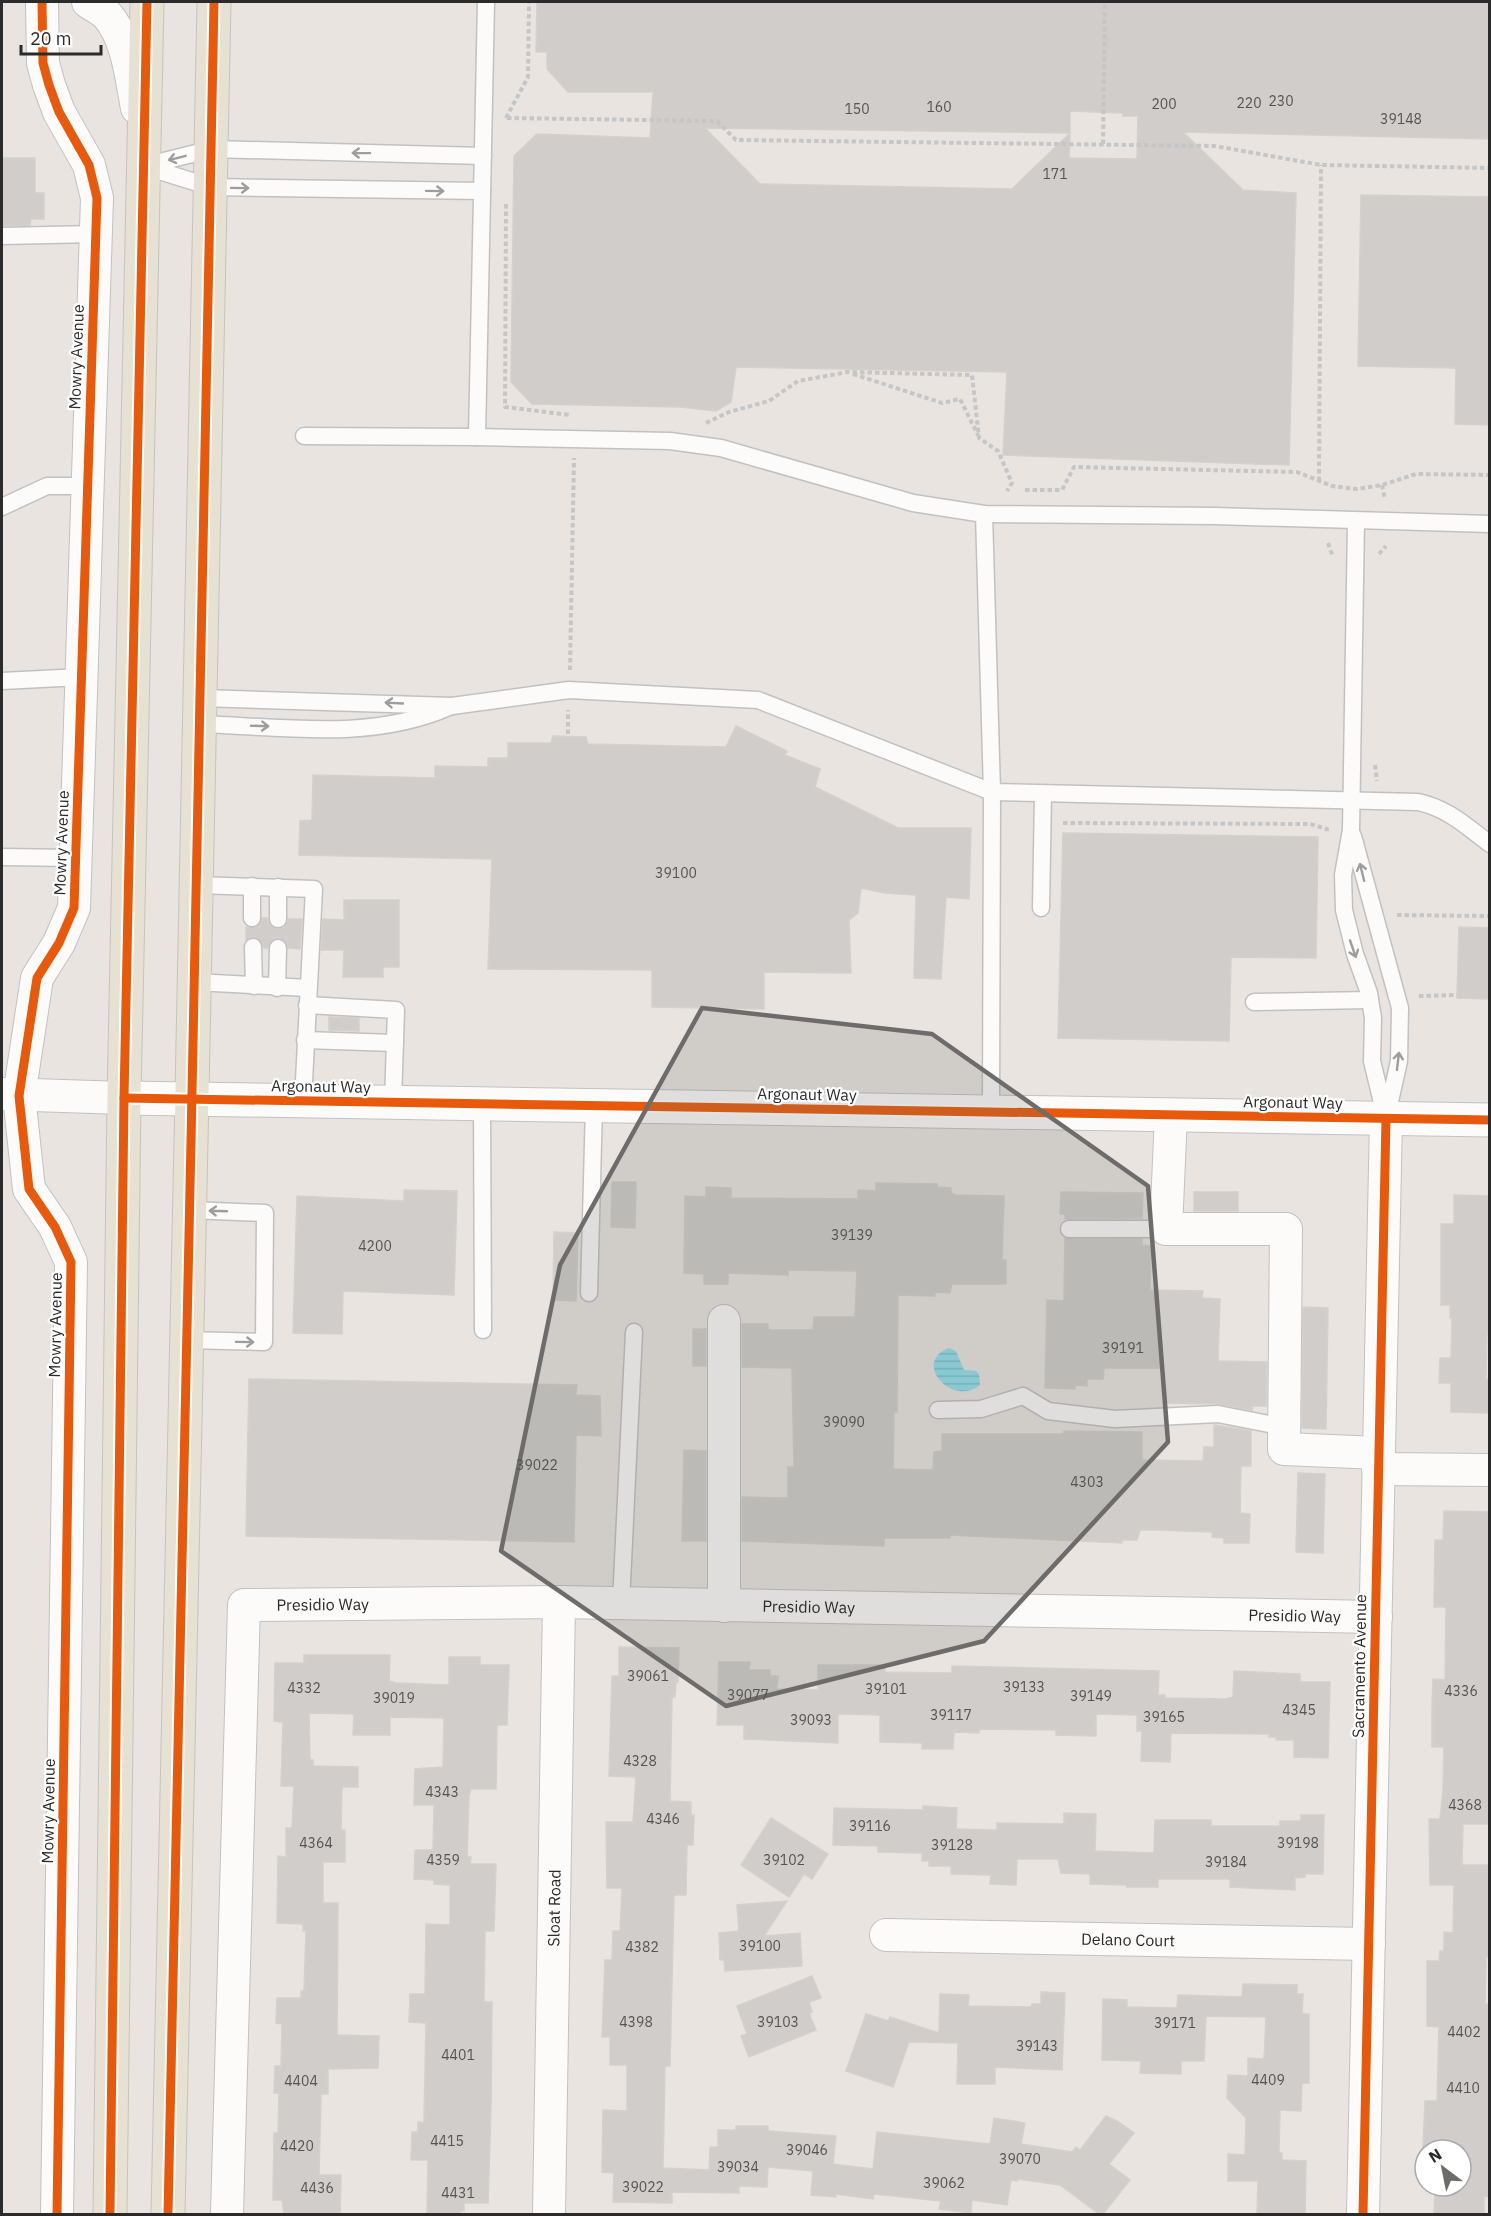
<svg xmlns="http://www.w3.org/2000/svg" width="1491" height="2216" font-family="'IBM Plex Sans',sans-serif">
<style>
.water{fill:url(#water-rules)}
.building{fill:#d0cdca;stroke:#d4d0cc;stroke-width:1.5;fill-rule:evenodd}
.lines{fill:none;stroke-linecap:round;stroke-linejoin:round}
.lane-casing{stroke:#c2c1c2;stroke-width:19}
.street-casing{stroke:#c2c1c2;stroke-width:34}
.secondary-casing{stroke:#c2c1c2;stroke-width:35}
.primary-casing{stroke:#c5c3c1;stroke-width:35}
.path{stroke:#c6c6c6;stroke-width:4;stroke-dasharray:4.5 3;stroke-linecap:butt}
.lane{stroke:#fcfbfa;stroke-width:16}
.street{stroke:#fcfbfa;stroke-width:32}
.secondary{stroke:#fcfbfa;stroke-width:33}
.primary{stroke:#e7e1d3;stroke-width:33}
.cycleway-casing{stroke:#fff;stroke-width:13}
.cycleway{stroke:#e8590c;stroke-width:9}
.oneway{stroke:#9e9d9d}
.marked{fill:#6e6c6a;fill-opacity:0.2;stroke:#6e6c6a;stroke-width:4.5;stroke-linejoin:round}
.labels{text-anchor:middle;dominant-baseline:central;stroke-width:4.5;stroke-linejoin:round;paint-order:stroke}
.number-label{font-size:14px;fill:#555454}
.street-label{font-size:16px;fill:#2b2b2b;stroke:#fff}
</style>
<defs>
<pattern id="water-rules" width="6" height="5" patternUnits="userSpaceOnUse" patternTransform="scale(1.5)"><rect width="6" height="5" fill="#90e0ee"/><path d="M0 2.5h6" fill="none" stroke="#7cc0cc"/></pattern>
</defs>
<rect width="100%" height="100%" fill="#e9e4e0"/>
<path class="water" d="M 949,1348 L 956,1351 L 964,1370 L 976,1371 L 979,1374 L 980,1385 C 953,1408 911,1362 949,1348 Z"/>
<g class="building">
<path d="M 537,2 L 1490,2 L 1490,139 L 1183,132 L 1243,190 L 1296,193 L 1289,465 L 1003,455 L 1007,372 L 736,367 L 731,402 L 716,411 L 681,407 L 532,404 L 511,382 L 514,156 L 537,134 L 650,138 L 653,92 L 568,92 L 547,69 L 547,52 L 536,52 ZM 1070,111 L 1123,113 L 1123,116 L 1138,116 L 1137,159 L 1069,158 L 1070,133 L 1012,189 L 760,184 L 705,128 L 1070,133 Z"/>
<polygon points="2,158 35,158 35,193 44,193 44,219 31,219 30,225 2,226"/>
<polygon points="1361,195 1490,197 1490,425 1455,424 1456,368 1358,366"/>
<polygon points="736,726 787,751 785,755 820,769 815,787 898,828 971,828 969,899 946,897 941,979 914,978 916,895 885,893 861,888 858,913 849,920 851,973 764,972 764,1009 652,1007 652,970 488,969 492,859 299,855 300,821 312,820 313,775 435,778 435,766 488,767 488,758 508,758 508,743 551,743 553,736 586,737 588,744 726,747"/>
<polygon points="1063,833 1318,837 1316,958 1231,957 1229,1041 1058,1038"/>
<polygon points="344,900 399,900 399,967 383,967 383,977 343,977 344,950 321,950 323,919 344,920"/>
<polygon points="262,918 267,918 269,925 277,929 284,928 288,919 302,919 300,949 288,948 287,943 279,938 273,939 268,948 264,948 257,938 246,940 246,927 257,927"/>
<polygon points="1459,927 1490,928 1490,999 1457,998"/>
<polygon points="329,1017 359,1018 359,1031 329,1030"/>
<polygon points="612,1182 636,1182 635,1228 611,1227"/>
<polygon points="876,1183 937,1184 937,1187 951,1188 951,1193 955,1195 1004,1196 1002,1260 1006,1260 1006,1284 952,1284 950,1293 935,1292 935,1296 898,1295 897,1412 894,1412 893,1469 933,1470 934,1452 942,1451 942,1434 1064,1434 1064,1431 1142,1432 1142,1460 1203,1461 1204,1447 1214,1447 1214,1425 1251,1431 1251,1466 1241,1466 1240,1513 1250,1514 1249,1543 1224,1543 1224,1538 1212,1537 1212,1532 1158,1530 1140,1530 1137,1540 1122,1540 1122,1543 950,1535 950,1538 884,1538 884,1546 742,1541 742,1497 788,1498 788,1467 794,1467 792,1368 742,1367 742,1324 768,1324 768,1330 813,1330 814,1317 855,1317 857,1271 788,1270 788,1275 728,1273 728,1284 704,1284 704,1274 684,1273 685,1196 706,1197 706,1187 731,1188 731,1198 858,1199 858,1190 876,1191"/>
<polygon points="404,1190 457,1191 454,1295 343,1291 342,1334 293,1333 297,1196 404,1201"/>
<polygon points="1061,1192 1143,1193 1142,1218 1065,1219 1065,1214 1060,1214"/>
<rect x="1194" y="1192" width="44" height="19"/>
<polygon points="1454,1195 1490,1196 1490,1334 1487,1334 1486,1379 1490,1379 1490,1413 1451,1412 1451,1383 1439,1383 1440,1358 1451,1358 1452,1318 1450,1318 1450,1305 1441,1305 1441,1224 1454,1224"/>
<polygon points="554,1232 578,1233 576,1301 553,1300"/>
<polygon points="1065,1238 1142,1239 1142,1245 1151,1246 1150,1290 1203,1291 1202,1298 1220,1299 1218,1361 1267,1362 1266,1406 1252,1406 1252,1410 1220,1404 1164,1403 1165,1368 1104,1368 1103,1379 1087,1379 1087,1386 1075,1385 1075,1389 1045,1388 1047,1300 1064,1301"/>
<polygon points="1303,1307 1328,1308 1326,1429 1302,1428"/>
<rect x="693" y="1329" width="13" height="37"/>
<polygon points="249,1379 577,1385 576,1395 600,1396 601,1436 576,1435 574,1542 246,1536"/>
<polygon points="684,1450 706,1451 706,1541 682,1541"/>
<polygon points="1298,1473 1325,1474 1323,1553 1296,1552"/>
<polygon points="1444,1511 1490,1512 1490,1824 1463,1824 1462,1865 1490,1865 1490,1957 1486,1957 1485,2004 1490,2004 1490,2197 1484,2196 1484,2214 1434,2214 1435,2186 1461,2186 1461,2150 1425,2150 1425,2168 1422,2168 1425,2101 1437,2101 1439,2027 1427,2026 1427,1961 1439,1961 1440,1951 1444,1951 1444,1932 1453,1933 1454,1885 1430,1885 1429,1819 1440,1819 1443,1790 1444,1747 1432,1747 1432,1707 1433,1679 1445,1680 1446,1607 1434,1607 1435,1540 1443,1540"/>
<polygon points="619,1647 679,1648 678,1682 676,1682 675,1697 672,1697 670,1801 691,1802 691,1815 694,1815 693,1845 687,1845 686,1895 674,1895 670,2066 665,2066 663,2168 709,2170 710,2147 718,2147 718,2130 736,2130 736,2126 768,2126 768,2131 836,2136 833,2164 873,2169 877,2132 990,2144 994,2118 1025,2123 1021,2144 1072,2152 1076,2147 1080,2150 1106,2116 1117,2121 1134,2133 1109,2164 1130,2180 1103,2214 1099,2214 1060,2185 1018,2179 1018,2181 1011,2180 1007,2205 972,2200 971,2213 939,2209 941,2201 874,2194 873,2199 836,2194 836,2197 811,2195 813,2171 768,2167 767,2187 739,2186 739,2193 672,2192 672,2203 613,2202 614,2173 602,2172 603,2110 627,2111 627,2065 610,2065 610,2037 602,2037 605,1960 612,1960 613,1931 620,1931 622,1888 607,1888 606,1822 633,1822 636,1777 609,1776 612,1676 619,1676"/>
<polygon points="304,1655 390,1655 389,1681 396,1683 449,1685 449,1657 480,1657 480,1665 509,1665 507,1725 497,1725 496,1789 471,1789 469,1796 467,1857 471,1857 470,1864 496,1864 494,1931 485,1931 484,2002 492,2002 491,2106 488,2203 464,2203 464,2211 460,2211 460,2214 427,2214 428,2160 411,2160 412,2132 418,2132 418,2122 424,2123 426,2023 409,2022 410,1994 425,1994 426,1924 450,1925 450,1885 434,1884 434,1880 414,1879 415,1850 433,1850 434,1805 414,1805 415,1769 443,1767 444,1718 390,1717 390,1735 353,1735 354,1714 309,1713 310,1760 313,1760 313,1766 358,1767 358,1787 342,1787 341,1830 345,1830 345,1862 323,1862 323,1903 338,1903 337,2035 379,2036 378,2068 328,2069 328,2094 321,2094 319,2175 341,2175 340,2214 284,2214 282,2200 273,2200 274,2133 278,2133 279,2093 274,2093 275,2066 281,2066 282,2024 276,2023 277,1998 301,1998 301,1991 304,1991 306,1931 303,1931 303,1924 277,1923 278,1856 286,1857 286,1828 292,1828 294,1786 281,1786 283,1722 274,1721 275,1663 304,1663"/>
<polygon points="719,1662 750,1662 749,1670 770,1670 770,1676 778,1676 777,1689 818,1690 818,1665 885,1665 885,1672 952,1673 952,1666 1159,1671 1158,1695 1165,1695 1165,1698 1226,1699 1233,1697 1234,1671 1300,1674 1300,1682 1330,1682 1328,1758 1294,1757 1294,1740 1276,1740 1276,1737 1269,1737 1269,1734 1171,1733 1170,1762 1141,1761 1142,1731 1137,1731 1137,1715 1096,1714 1096,1736 1056,1735 1056,1730 979,1729 979,1733 954,1732 953,1749 922,1749 922,1743 880,1742 880,1715 838,1714 838,1743 744,1739 744,1725 717,1725"/>
<polygon points="923,1806 957,1808 956,1829 997,1830 997,1823 1064,1824 1064,1813 1096,1814 1095,1851 1154,1853 1155,1820 1211,1820 1211,1826 1280,1826 1280,1821 1301,1821 1301,1815 1324,1815 1323,1874 1305,1874 1305,1877 1295,1878 1295,1890 1230,1887 1230,1879 1158,1879 1158,1887 1127,1887 1127,1885 1090,1884 1090,1874 1061,1873 1058,1859 1017,1859 1016,1885 990,1884 991,1875 951,1874 951,1866 929,1866 929,1861 922,1861 922,1853 878,1852 878,1846 833,1845 834,1808 923,1810"/>
<polygon points="771,1818 828,1854 812,1879 804,1874 789,1897 741,1865"/>
<polygon points="787,1901 764,1936 800,1933 802,1966 725,1971 724,1960 720,1960 719,1933 739,1931 737,1905"/>
<polygon points="812,1976 821,1998 809,2002 812,2012 809,2013 816,2030 749,2057 741,2036 747,2034 737,2006"/>
<polygon points="1243,1984 1297,1985 1297,1994 1303,1994 1302,2014 1309,2014 1309,2083 1302,2083 1301,2111 1280,2110 1279,2153 1282,2153 1282,2160 1306,2161 1305,2214 1257,2214 1258,2181 1228,2181 1228,2154 1245,2155 1246,2118 1227,2098 1228,2075 1248,2076 1248,2058 1264,2059 1266,2017 1206,2016 1204,2061 1181,2061 1181,2074 1140,2073 1141,2061 1102,2060 1103,1999 1127,2000 1127,2007 1177,2008 1178,1995 1242,1997"/>
<polygon points="1041,1992 1065,1993 1062,2070 995,2067 995,2084 957,2084 958,2043 909,2042 893,2087 846,2071 866,2014 888,2021 890,2017 939,2033 940,1994 969,1995 968,2006 1031,2007 1032,2004 1041,2004"/>
</g>
<g class="lines">
<g class="lane-casing">
<g id="lane">
<polyline points="486,2 477,437 670,441 721,448 913,503 984,514 1215,516 1490,524"/>
<polyline points="143,166 211,187 482,191"/>
<polyline points="144,166 212,149 483,156"/>
<polyline points="2,236 95,234"/>
<polyline points="304,436 477,437"/>
<polyline points="2,507 47,486 87,486"/>
<polyline points="984,514 992,792 991,1112"/>
<polyline points="1356,521 1351,830 1343,875 1344,910 1355,954 1369,993 1373,1018 1372,1061 1386,1119"/>
<polyline points="2,681 81,677"/>
<path d="M 202,698 L 452,706 L 569,690 L 758,700 L 992,792 L 1418,802 C 1447,808 1466,826 1490,844"/>
<path d="M 201,724 C 283,727 372,741 449,707"/>
<polyline points="1353,836 1400,1008 1399,1061 1387,1115"/>
<polyline points="2,857 75,858"/>
<polyline points="197,885 314,889 303,1100"/>
<polyline points="252,886 252,918"/>
<polyline points="278,887 278,919"/>
<polyline points="1041,908 1043,794"/>
<polyline points="253,947 254,986"/>
<polyline points="195,982 308,988"/>
<polyline points="277,988 278,948"/>
<polyline points="1254,1002 1370,1000"/>
<polyline points="307,1005 396,1010 393,1102"/>
<polyline points="305,1040 395,1043"/>
<polyline points="482,1104 483,1330"/>
<polyline points="1069,1229 1166,1229"/>
<polyline points="589,1293 594,1106"/>
<polyline points="186,1340 264,1342 265,1213 190,1210"/>
<polyline points="938,1410 981,1409 1023,1396 1048,1411 1115,1419 1218,1414 1284,1427"/>
<polyline points="621,1603 634,1332"/>
</g>
</g>
<g class="street-casing">
<g id="street">
<polyline points="42,2 43,63 49,85 59,112 89,165 97,198 74,908 59,943 37,978 19,1096 29,1189 55,1227 71,1262 57,2214"/>
<path d="M 88,2 C 94,6 102,10 107,15 C 128,39 131,78 137,108"/>
<polyline points="2,1094 124,1098"/>
<polyline points="1171,1115 1166,1229 1286,1229 1284,1449 1379,1453"/>
<polyline points="724,1321 724,1606"/>
<polyline points="1378,1469 1490,1470"/>
<path id="s1" d="M 886,1935 L 1369,1944"/>
<path id="s2" d="M 227,2214 L 244,1605 L 559,1602 L 1376,1617"/>
<path id="s3" d="M 549,2214 L 559,1602"/>
<polyline points="1363,2214 1386,1119"/>
</g>
</g>
<g class="secondary-casing">
<polyline id="secondary" points="124,1098 1490,1120"/>
</g>
<g class="primary-casing">
<g id="primary">
<polyline points="110,2214 124,1098 147,2"/>
<path d="M 168,2214 C 181,1477 203,739 214,2"/>
</g>
</g>
<g class="path">
<polyline points="506,118 528,77 529,2"/>
<polyline points="507,118 717,121 736,140 1215,146 1321,165 1490,168"/>
<polyline points="1103,144 1105,2"/>
<polyline points="506,204 505,407 570,415"/>
<polyline points="853,374 942,403 960,399 978,435"/>
<polyline points="706,423 729,412 769,401 798,381 848,372 972,375 979,438 998,451 1012,483 1007,491"/>
<polyline points="1319,481 1321,165"/>
<polyline points="1382,485 1385,499"/>
<polyline points="1025,490 1062,490 1074,467 1297,472 1332,486 1357,489 1382,485 1416,474 1490,475"/>
<polyline points="1328,543 1333,557"/>
<polyline points="1379,554 1386,546"/>
<polyline points="570,670 574,458"/>
<polyline points="568,734 568,710"/>
<polyline points="1375,765 1377,781"/>
<polyline points="1063,823 1310,824 1327,829 1327,832"/>
<polyline points="1397,915 1490,916"/>
<polyline points="1419,996 1457,995"/>
</g>
<use href="#lane" class="lane"/>
<use href="#street" class="street"/>
<use href="#secondary" class="secondary"/>
<use href="#primary" class="primary"/>
<g class="cycleway-casing">
<g id="cycleway">
<polyline points="42,2 43,63 49,85 59,112 89,165 97,198 74,908 59,943 37,978 19,1096 29,1189 55,1227 71,1262 57,2214"/>
<polyline points="124,1098 1490,1120"/>
<polyline points="110,2214 124,1098 147,2"/>
<path d="M 168,2214 C 181,1477 203,739 214,2"/>
<polyline points="1363,2214 1386,1119"/>
</g>
</g>
<use href="#cycleway" class="cycleway"/>
</g>
<defs><path id="oneway-shaft" d="M-6 0H5M1.5-3L5.5 0L1.5 3" fill="none" stroke-width="1.6" stroke-linecap="round" stroke-linejoin="round" transform="scale(1.5)"/></defs>
<g class="oneway">
<use href="#oneway-shaft" transform="translate(361 153) rotate(-179)"/>
<use href="#oneway-shaft" transform="translate(177 158) rotate(166)"/>
<use href="#oneway-shaft" transform="translate(240 188) rotate(1)"/>
<use href="#oneway-shaft" transform="translate(435 191) rotate(1)"/>
<use href="#oneway-shaft" transform="translate(394 703) rotate(-177)"/>
<use href="#oneway-shaft" transform="translate(260 726) rotate(2)"/>
<use href="#oneway-shaft" transform="translate(1362 872) rotate(-104)"/>
<use href="#oneway-shaft" transform="translate(1353 949) rotate(71)"/>
<use href="#oneway-shaft" transform="translate(1398 1061) rotate(-83)"/>
<use href="#oneway-shaft" transform="translate(218 1211) rotate(-178)"/>
<use href="#oneway-shaft" transform="translate(245 1342) rotate(1)"/>
</g>
<path class="marked" d="M 702,1008 L 932,1034 L 1148,1186 L 1168,1442 L 984,1641 L 726,1706 L 501,1551 L 560,1265 Z"/>
<g class="labels">
<g class="number-label">
<text x="1281" y="101">230</text>
<text x="1249" y="103">220</text>
<text x="1164" y="104">200</text>
<text x="939" y="107">160</text>
<text x="857" y="109">150</text>
<text x="1401" y="119">39148</text>
<text x="1055" y="174">171</text>
<text x="676" y="873">39100</text>
<text x="852" y="1235">39139</text>
<text x="375" y="1246">4200</text>
<text x="1123" y="1348">39191</text>
<text x="844" y="1422">39090</text>
<text x="537" y="1465">39022</text>
<text x="1087" y="1482">4303</text>
<text x="648" y="1676">39061</text>
<text x="1024" y="1687">39133</text>
<text x="304" y="1688">4332</text>
<text x="886" y="1689">39101</text>
<text x="1461" y="1691">4336</text>
<text x="748" y="1695">39077</text>
<text x="1091" y="1696">39149</text>
<text x="394" y="1698">39019</text>
<text x="1299" y="1710">4345</text>
<text x="951" y="1715">39117</text>
<text x="1164" y="1717">39165</text>
<text x="811" y="1720">39093</text>
<text x="640" y="1761">4328</text>
<text x="442" y="1792">4343</text>
<text x="1465" y="1805">4368</text>
<text x="663" y="1819">4346</text>
<text x="870" y="1826">39116</text>
<text x="316" y="1843">4364</text>
<text x="1298" y="1843">39198</text>
<text x="952" y="1845">39128</text>
<text x="443" y="1860">4359</text>
<text x="784" y="1860">39102</text>
<text x="1226" y="1862">39184</text>
<text x="760" y="1946">39100</text>
<text x="642" y="1947">4382</text>
<text x="636" y="2022">4398</text>
<text x="778" y="2022">39103</text>
<text x="1175" y="2023">39171</text>
<text x="1464" y="2032">4402</text>
<text x="1037" y="2046">39143</text>
<text x="458" y="2055">4401</text>
<text x="1268" y="2080">4409</text>
<text x="301" y="2081">4404</text>
<text x="1463" y="2088">4410</text>
<text x="447" y="2141">4415</text>
<text x="297" y="2146">4420</text>
<text x="807" y="2150">39046</text>
<text x="1020" y="2159">39070</text>
<text x="738" y="2167">39034</text>
<text x="944" y="2183">39062</text>
<text x="643" y="2187">39022</text>
<text x="317" y="2188">4436</text>
<text x="458" y="2193">4431</text>
</g>
<g class="street-label">
<text transform="translate(76 357) rotate(-88)">Mowry Avenue</text>
<text transform="translate(61 843) rotate(-88)">Mowry Avenue</text>
<text transform="translate(321 1086) rotate(1)">Argonaut Way</text>
<text transform="translate(807 1094) rotate(1)">Argonaut Way</text>
<text transform="translate(1293 1102) rotate(1)">Argonaut Way</text>
<text transform="translate(55 1325) rotate(-89)">Mowry Avenue</text>
<text stroke="none"><textPath href="#s2" startOffset="688">Presidio Way</textPath></text>
<text stroke="none"><textPath href="#s2" startOffset="1174">Presidio Way</textPath></text>
<text stroke="none"><textPath href="#s2" startOffset="1660">Presidio Way</textPath></text>
<text transform="translate(1359 1666) rotate(-89)">Sacramento Avenue</text>
<text transform="translate(48 1811) rotate(-89)">Mowry Avenue</text>
<text stroke="none"><textPath href="#s3" startOffset="306">Sloat Road</textPath></text>
<text stroke="none"><textPath href="#s1" startOffset="242">Delano Court</textPath></text>
</g>
</g>
<rect width="1491" height="2216" fill="none" stroke="#2b2b2b" stroke-width="6"/>
<g transform="translate(1443 2168) rotate(328)"><circle r="28" fill="#ffffff" stroke="#aaaaaa" stroke-width="1.5"/>
<path d="M0-4.5L10 22L0 15L-10 22Z" fill="#6e6c6a"/>
<text y="-9" font-size="16" font-weight="bold" text-anchor="middle" fill="#2b2b2b">N</text>
</g>
<path d="M21 45v9h80v-9" fill="none" stroke="#2b2b2b" stroke-width="3"/>
<text x="30" y="45" font-size="18" fill="#2b2b2b" stroke="#ffffff" stroke-width="4.5" paint-order="stroke">20 m</text>
</svg>
